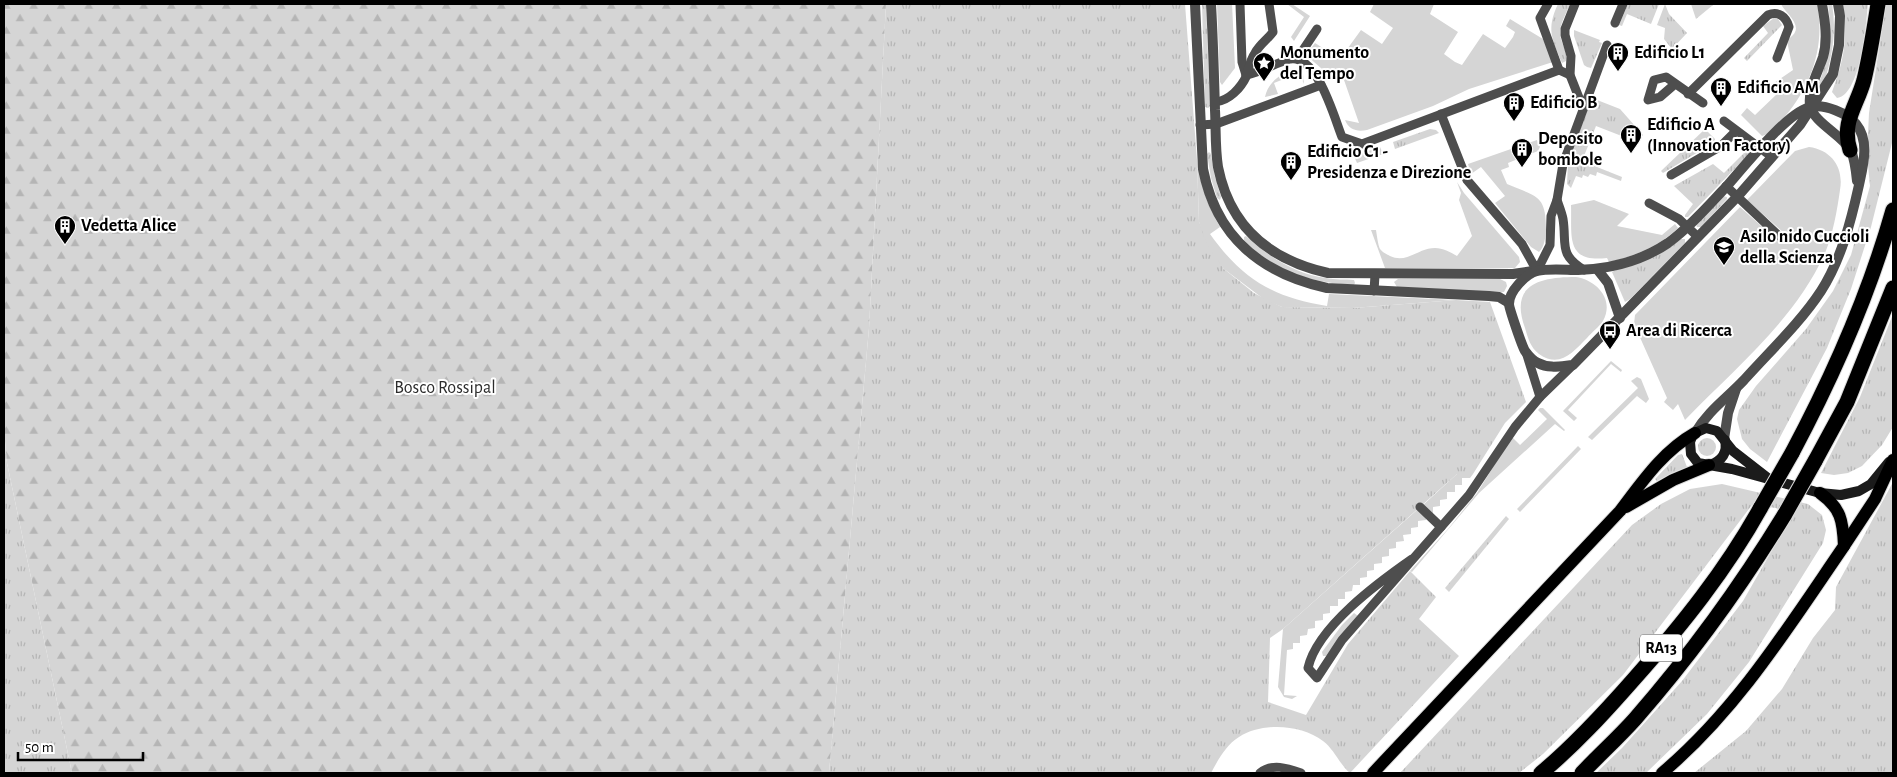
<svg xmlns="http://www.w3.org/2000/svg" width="1897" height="777" font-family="'Alegreya Sans',sans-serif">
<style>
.grass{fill:url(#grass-tufts)}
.forest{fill:url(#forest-firs)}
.green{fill:#d5d5d5}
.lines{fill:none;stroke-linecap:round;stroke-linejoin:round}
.primary-casing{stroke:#dbdbdb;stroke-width:14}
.motorway-casing{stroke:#dbdbdb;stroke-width:17}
.service{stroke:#4e4e4e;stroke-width:9}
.minor{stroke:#4e4e4e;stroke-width:10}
.secondary{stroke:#1b1b1b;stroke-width:10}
.primary{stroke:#000;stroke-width:12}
.motorway{stroke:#000;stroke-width:15}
.motorway-bridge-casing{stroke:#dbdbdb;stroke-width:17;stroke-linecap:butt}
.motorway-bridge{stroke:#000;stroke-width:15}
.labels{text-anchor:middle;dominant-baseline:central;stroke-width:4;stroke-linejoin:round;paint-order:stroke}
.shield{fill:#fff;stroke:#4c4c4c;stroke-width:1}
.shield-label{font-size:16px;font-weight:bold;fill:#000}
.poi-label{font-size:18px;font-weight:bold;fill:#000;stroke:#fff;text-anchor:start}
.park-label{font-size:18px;fill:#2c2c2c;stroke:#fff}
</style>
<defs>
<pattern id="grass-tufts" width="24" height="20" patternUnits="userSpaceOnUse" patternTransform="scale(1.25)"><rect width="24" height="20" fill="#d5d5d5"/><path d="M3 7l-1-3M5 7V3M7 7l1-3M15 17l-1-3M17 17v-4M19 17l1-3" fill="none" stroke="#b5b5b5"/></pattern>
<pattern id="forest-firs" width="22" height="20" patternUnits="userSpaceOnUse" patternTransform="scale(1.25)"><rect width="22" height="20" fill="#d5d5d5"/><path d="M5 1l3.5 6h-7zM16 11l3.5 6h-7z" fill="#b5b5b5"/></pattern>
</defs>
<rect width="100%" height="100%" fill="#fff"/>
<g class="grass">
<path d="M 886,4 L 1185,4 L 1197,160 L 1199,222 L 1224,269 L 1254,293 L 1282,307 L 1353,308 L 1456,300 L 1490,302 L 1526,402 L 1505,423 L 1473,474 L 1457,474 L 1283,629 L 1270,638 L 1268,702 L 1306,715 L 1348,644 L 1410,571 L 1436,597 L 1419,619 L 1459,656 L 1350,773 C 1340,765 1334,749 1323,741 C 1301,724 1262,722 1239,737 C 1226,745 1218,760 1211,773 L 829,773 L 869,328 Z"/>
<polygon points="1202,4 1206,4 1210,106 1208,108 1205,107"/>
<path d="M 1558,4 L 1570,4 C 1567,12 1559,25 1560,34 C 1561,44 1568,51 1566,61 L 1562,63 C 1552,39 1546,29 1558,4 Z"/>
<polygon points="1628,4 1659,4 1651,24 1627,14 1622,26 1619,25"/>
<polygon points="1665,4 1669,14 1687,33 1672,49 1664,39 1665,28 1657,25"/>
<polygon points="1691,4 1712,4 1713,5 1696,19"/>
<path d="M 1828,4 L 1832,4 C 1837,32 1832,59 1823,86 L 1819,87 L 1818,85 C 1829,61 1832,30 1828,4 Z"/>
<path d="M 1843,4 L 1868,4 C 1866,23 1861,95 1837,98 L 1832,92 C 1844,60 1848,39 1843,4 Z"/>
<polygon points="1886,4 1893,4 1893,139 1871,227 1851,289 1827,348 1767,462 1750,449 1742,439 1737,419 1739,410 1756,386 1806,329 1833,291 1851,255 1870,186 1867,155 1869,113"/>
<polygon points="1774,18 1778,19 1782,25 1747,61 1744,58 1768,33 1763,26"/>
<polygon points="1574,30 1600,40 1599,42 1602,43 1591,68 1587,67 1584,65 1574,36"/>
<polygon points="1592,98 1620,109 1643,135 1637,142 1596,126 1582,161 1622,177 1621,181 1597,172 1596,176 1590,174 1588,177 1583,175 1582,178 1576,176 1571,188 1567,184 1568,162"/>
<polygon points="1430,129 1436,130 1439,133 1395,149 1393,142"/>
<polygon points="1705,129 1715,139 1715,142 1663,173 1661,171"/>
<polygon points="1380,147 1383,154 1357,163 1354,156"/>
<polygon points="1747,150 1749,154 1688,217 1685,217 1685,215 1693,204 1674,186 1713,164 1724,173"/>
<polygon points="1209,152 1211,154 1215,177 1221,197 1220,200 1217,198 1211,178 1207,154"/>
<polygon points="1723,196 1727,197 1727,199 1701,227 1697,227 1696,224"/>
<polygon points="1681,239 1685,239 1685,243 1630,299 1625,302 1612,272"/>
<polygon points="1893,314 1893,427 1882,445 1862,466 1848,473 1834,475 1821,473 1860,397"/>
<polygon points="4,430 7,463 72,773 4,773"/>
<circle cx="1707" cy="447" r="9"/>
<polygon points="1682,454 1687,467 1672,473 1657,481 1655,479 1678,455"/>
<polygon points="1893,482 1893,773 1694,773 1746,731 1782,689 1813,638 1835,610 1836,587"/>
<polygon points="1722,484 1808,504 1822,515 1826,530 1823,543 1749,662 1707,714 1646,773 1596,773 1622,748 1682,681 1743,601 1791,517 1776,508 1752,505 1623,675 1543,754 1519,773 1400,773 1632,525 1661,504 1690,489"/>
<polygon points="1506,516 1509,519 1449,592 1445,588"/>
</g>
<polygon class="forest" points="4,4 886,4 869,328 829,773 72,773 7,463 4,430"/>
<g class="green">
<polygon points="1217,4 1232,4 1235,68 1222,85 1220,82"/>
<polygon points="1287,4 1292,4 1310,16 1294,41 1291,37 1304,17"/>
<path d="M 1374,4 L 1434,4 L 1430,14 L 1458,32 L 1444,54 L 1455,62 L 1462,65 L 1483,34 L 1505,48 L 1513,37 L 1515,32 L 1506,26 L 1510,19 L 1543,39 L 1553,62 L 1469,89 L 1433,106 L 1367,130 C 1357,132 1349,130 1345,120 L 1359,123 L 1344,80 L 1330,76 L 1306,55 L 1315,43 L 1340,59 L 1361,30 L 1382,44 L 1393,28 L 1370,12 Z"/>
<path d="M 1781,4 L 1817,4 C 1826,47 1810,90 1780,122 C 1775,127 1770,134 1762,136 L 1741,115 L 1747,108 L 1755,115 L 1778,93 L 1771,85 L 1793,70 L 1787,41 C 1789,38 1794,35 1795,32 C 1800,23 1784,11 1781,4 Z"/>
<path d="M 1294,70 L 1301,70 L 1303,73 L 1304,84 L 1299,73 L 1274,83 L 1278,94 L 1265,97 C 1268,83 1280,73 1294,70 Z"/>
<path d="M 1537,140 L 1540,147 L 1538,151 L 1508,163 L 1509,167 L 1501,170 L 1507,184 C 1537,197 1546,194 1546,230 C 1545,238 1545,246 1539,252 L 1531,247 L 1495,203 L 1505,196 L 1481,167 L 1471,174 L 1468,164 Z"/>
<path d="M 1809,147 C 1832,150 1844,168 1840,190 C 1837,211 1833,234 1825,253 C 1795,320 1735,368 1685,420 L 1678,404 L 1673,410 L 1664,402 L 1667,398 L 1634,324 L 1635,315 L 1740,207 L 1778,241 L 1784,233 L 1747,200 L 1795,151 Z"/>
<path d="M 1197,160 C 1201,185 1207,205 1220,227 L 1210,234 C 1242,279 1274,298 1327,306 L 1329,294 L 1456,300 L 1353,308 L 1282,307 L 1265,300 L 1224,269 L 1207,245 L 1199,222 Z"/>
<path d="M 1457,182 L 1464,193 L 1519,257 L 1520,262 L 1515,268 L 1385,268 L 1371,230 L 1376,230 C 1377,236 1378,245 1380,249 C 1383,253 1387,254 1390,256 C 1407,264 1418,248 1435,248 C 1443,248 1450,252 1457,256 L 1472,236 L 1459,200 L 1461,193 Z"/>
<path d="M 1594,200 L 1629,214 L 1617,226 L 1662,235 L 1675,224 L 1678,228 C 1659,246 1636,256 1609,262 L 1607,258 C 1565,263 1572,236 1571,205 Z"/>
<path d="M 1246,236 C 1269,257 1295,274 1326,278 C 1335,280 1345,279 1354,280 L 1355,283 L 1354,285 C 1314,283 1271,272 1244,240 L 1244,237 Z"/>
<path d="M 1576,277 C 1596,280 1615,299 1603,321 C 1599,327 1592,332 1587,338 C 1573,352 1560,369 1539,354 C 1530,347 1528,338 1525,328 C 1509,284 1540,277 1576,277 Z"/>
<polygon points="1398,279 1500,279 1506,282 1507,286 1504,292 1496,293 1397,287 1394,282"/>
<polygon points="1611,361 1622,370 1621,372 1611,364 1568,410 1577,418 1574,421 1563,411"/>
<polygon points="1637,377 1641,379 1649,399 1646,403 1637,396 1592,440 1588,437 1638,388 1631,381"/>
<polygon points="1540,408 1543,408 1565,430 1564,431 1555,424 1479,493 1412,572 1410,571 1448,529 1477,493 1512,437 1520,445 1547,419 1538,410"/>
<polygon points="1578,446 1581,449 1520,512 1517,509"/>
<polygon points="1457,474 1473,474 1470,478 1462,478 1462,485 1455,485 1455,492 1447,492 1447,499 1440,500 1440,506 1433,507 1433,514 1423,505"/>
<polygon points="1417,510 1426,518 1426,520 1418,521 1418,527 1411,528 1411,534 1403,535 1404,541 1396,542 1396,548 1389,549 1389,556 1382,557 1382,563 1374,564 1374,570 1367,571 1367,577 1360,578 1360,585 1353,585 1352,591 1345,592 1345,599 1338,599 1338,606 1330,606 1330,613 1323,614 1323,620 1315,621 1315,628 1308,629 1307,635 1300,636 1300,643 1293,643 1293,649 1287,650 1284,695 1297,696 1292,699 1284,697 1278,687 1283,629"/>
<polygon points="1354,613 1358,616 1326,656 1323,656 1322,652 1342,625"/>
</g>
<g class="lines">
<g class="primary-casing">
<g id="primary">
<polyline points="1626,507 1673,480 1709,465"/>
<polyline points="1844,546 1875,499 1893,460"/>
<path d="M 1373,773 L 1620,511 C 1642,482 1663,451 1695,433"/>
<path d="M 1662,773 C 1737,710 1789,626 1844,546 C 1843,521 1841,508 1820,493"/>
</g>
</g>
<g class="motorway-casing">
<g id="motorway">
<path d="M 1850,150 C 1841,122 1857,106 1864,80 C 1870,55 1874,29 1878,4"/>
<path d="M 1792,453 C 1833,376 1869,295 1893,210"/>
<polyline points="1815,461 1847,402 1893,288"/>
<path d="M 1541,773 C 1575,745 1605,712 1634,679 C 1682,625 1726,570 1761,507"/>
<path d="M 1582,773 C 1599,755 1618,738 1635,719 C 1691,655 1741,586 1785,514"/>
</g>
</g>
<g class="service">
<polyline points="1240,4 1242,62 1246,75"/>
<polyline points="1548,4 1540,18 1559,70"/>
<polyline points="1575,4 1565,29 1565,35 1571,56 1570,75 1583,108"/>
<polyline points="1615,23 1623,4"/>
<polyline points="1297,59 1317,29"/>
<path d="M 1246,75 C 1262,72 1275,63 1290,59 C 1317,54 1334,117 1342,137 L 1362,144 L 1559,70 L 1570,75"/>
<polyline points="1675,84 1660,97 1648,100 1654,80 1666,77 1703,103"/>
<path d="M 1688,94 L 1768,15 C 1778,11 1786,16 1789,27 L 1777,58"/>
<path d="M 1215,102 C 1229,101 1241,88 1247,75 C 1249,67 1250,60 1255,53 C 1260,44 1267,40 1273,32 L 1269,4"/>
<polyline points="1441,114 1467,180 1522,244 1537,271 1550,245 1551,216 1557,200 1563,164 1607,45"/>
<polyline points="1724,121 1772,157"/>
<polyline points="1200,125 1216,124 1321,85"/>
<polyline points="1671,175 1721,146 1736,131"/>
<polyline points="1726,186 1779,236"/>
<path d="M 1557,200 C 1559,206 1562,213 1563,219 C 1567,244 1558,254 1584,270"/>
<polyline points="1649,203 1679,219 1698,237"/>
<polyline points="1374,291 1375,275"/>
<polyline points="1526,352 1540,397"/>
<polyline points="1420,507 1441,527"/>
<path d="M 1412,559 C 1379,582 1317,627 1308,668 L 1317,678 L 1342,640 L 1469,495 L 1515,427 L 1540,397 L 1573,365"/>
<path d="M 1260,773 C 1272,763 1287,768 1301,773"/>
</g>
<g class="minor">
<path d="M 1195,4 L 1203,169 C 1216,237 1262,274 1327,288 L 1489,296 L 1499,297 L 1509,303"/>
<path d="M 1211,4 C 1213,39 1214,75 1215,110 C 1216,129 1215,148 1218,167 C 1230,228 1270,260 1328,273 L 1513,274 L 1533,271"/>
<path d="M 1822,4 C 1825,21 1828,40 1823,57 C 1818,72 1808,89 1810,105 C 1813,123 1843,135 1851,151 C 1855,160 1856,171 1857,181"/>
<polyline points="1597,269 1608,283 1620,318"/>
<path d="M 1695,433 C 1708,411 1727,398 1744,380 C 1770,351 1800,323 1821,291 C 1841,260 1851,221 1859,185 C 1863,166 1870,141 1856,124 C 1847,113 1825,104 1811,107 C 1789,110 1742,169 1726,187 C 1708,206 1689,228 1668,243 C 1640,262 1611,269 1578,270 C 1566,270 1549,268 1537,271 C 1526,274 1509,291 1509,304 C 1509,308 1522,346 1525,351 C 1528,355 1533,361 1538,363 C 1549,369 1561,366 1573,365 L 1738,196 L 1800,125 L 1833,74 L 1839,45 L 1840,16 L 1838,4"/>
<polyline points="1724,439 1728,413 1736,389"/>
</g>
<g class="secondary">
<path d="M 1710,465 C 1722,461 1728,453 1725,440"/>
<polyline points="1769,479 1733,451 1717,431 1706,428 1695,433 1692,437 1690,442 1691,454 1698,463 1732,469 1820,493 1841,495 1859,491 1871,484 1889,462"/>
</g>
<use href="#primary" class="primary"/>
<use href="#motorway" class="motorway"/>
<g class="motorway-bridge-casing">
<g id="motorway-bridge">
<polyline points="1761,507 1792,453"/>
<polyline points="1785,514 1815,461"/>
</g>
</g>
<use href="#motorway-bridge" class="motorway-bridge"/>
</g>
<defs>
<g id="building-pin" transform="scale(1.125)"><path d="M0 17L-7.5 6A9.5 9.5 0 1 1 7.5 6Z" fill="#000" stroke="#fff"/><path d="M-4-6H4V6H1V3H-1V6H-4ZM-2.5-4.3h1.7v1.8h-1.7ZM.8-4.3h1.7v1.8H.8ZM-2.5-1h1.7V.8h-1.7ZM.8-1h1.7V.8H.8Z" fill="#fff"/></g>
<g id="sight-pin" transform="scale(1.125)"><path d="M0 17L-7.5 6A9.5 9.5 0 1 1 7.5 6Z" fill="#000" stroke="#fff"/><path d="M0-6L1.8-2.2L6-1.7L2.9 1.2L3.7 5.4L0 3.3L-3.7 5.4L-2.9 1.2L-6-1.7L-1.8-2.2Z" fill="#fff"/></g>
<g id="school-pin" transform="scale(1.125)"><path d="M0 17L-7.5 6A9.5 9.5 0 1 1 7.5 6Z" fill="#000" stroke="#fff"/><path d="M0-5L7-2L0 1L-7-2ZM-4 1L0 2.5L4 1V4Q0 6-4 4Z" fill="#fff"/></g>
<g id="bus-pin" transform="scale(1.125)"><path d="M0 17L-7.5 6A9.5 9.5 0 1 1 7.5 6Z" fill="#000" stroke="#fff"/><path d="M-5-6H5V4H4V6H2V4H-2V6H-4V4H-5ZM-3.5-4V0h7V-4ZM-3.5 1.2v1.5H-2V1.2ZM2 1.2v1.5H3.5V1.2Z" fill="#fff"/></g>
</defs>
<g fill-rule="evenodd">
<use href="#building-pin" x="1618" y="53"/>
<use href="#sight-pin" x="1264" y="63"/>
<use href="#building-pin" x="1721" y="88"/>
<use href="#building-pin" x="1514" y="103"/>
<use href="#building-pin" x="1631" y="135"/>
<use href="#building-pin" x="1522" y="149"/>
<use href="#building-pin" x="1291" y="162"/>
<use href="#building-pin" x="65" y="226"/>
<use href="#school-pin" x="1724" y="247"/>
<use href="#bus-pin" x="1610" y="331"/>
</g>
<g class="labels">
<rect class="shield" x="1640" y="634.5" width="42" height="27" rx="4"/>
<g class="shield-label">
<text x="1661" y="648">RA13</text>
</g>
<g class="poi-label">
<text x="1280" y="53">Monumento<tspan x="1280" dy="21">del Tempo</tspan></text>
<text x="1634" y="53">Edificio L1</text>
<text x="1737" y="88">Edificio AM</text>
<text x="1530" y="103">Edificio B</text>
<text x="1647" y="125">Edificio A<tspan x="1647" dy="21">(Innovation Factory)</tspan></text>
<text x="1538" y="139">Deposito<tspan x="1538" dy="21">bombole</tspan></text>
<text x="1307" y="152">Edificio C1 -<tspan x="1307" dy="21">Presidenza e Direzione</tspan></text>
<text x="81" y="226">Vedetta Alice</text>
<text x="1740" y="237">Asilo nido Cuccioli<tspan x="1740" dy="21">della Scienza</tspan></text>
<text x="1626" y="331">Area di Ricerca</text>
</g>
<g class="park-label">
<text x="445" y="388">Bosco Rossipal</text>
</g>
</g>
<rect width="1897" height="777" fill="none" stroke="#000000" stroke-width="10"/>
<path d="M18 752v8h125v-8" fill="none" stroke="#000000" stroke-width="2.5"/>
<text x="25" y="752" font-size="15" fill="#000000" stroke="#ffffff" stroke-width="4" paint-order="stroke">50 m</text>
</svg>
